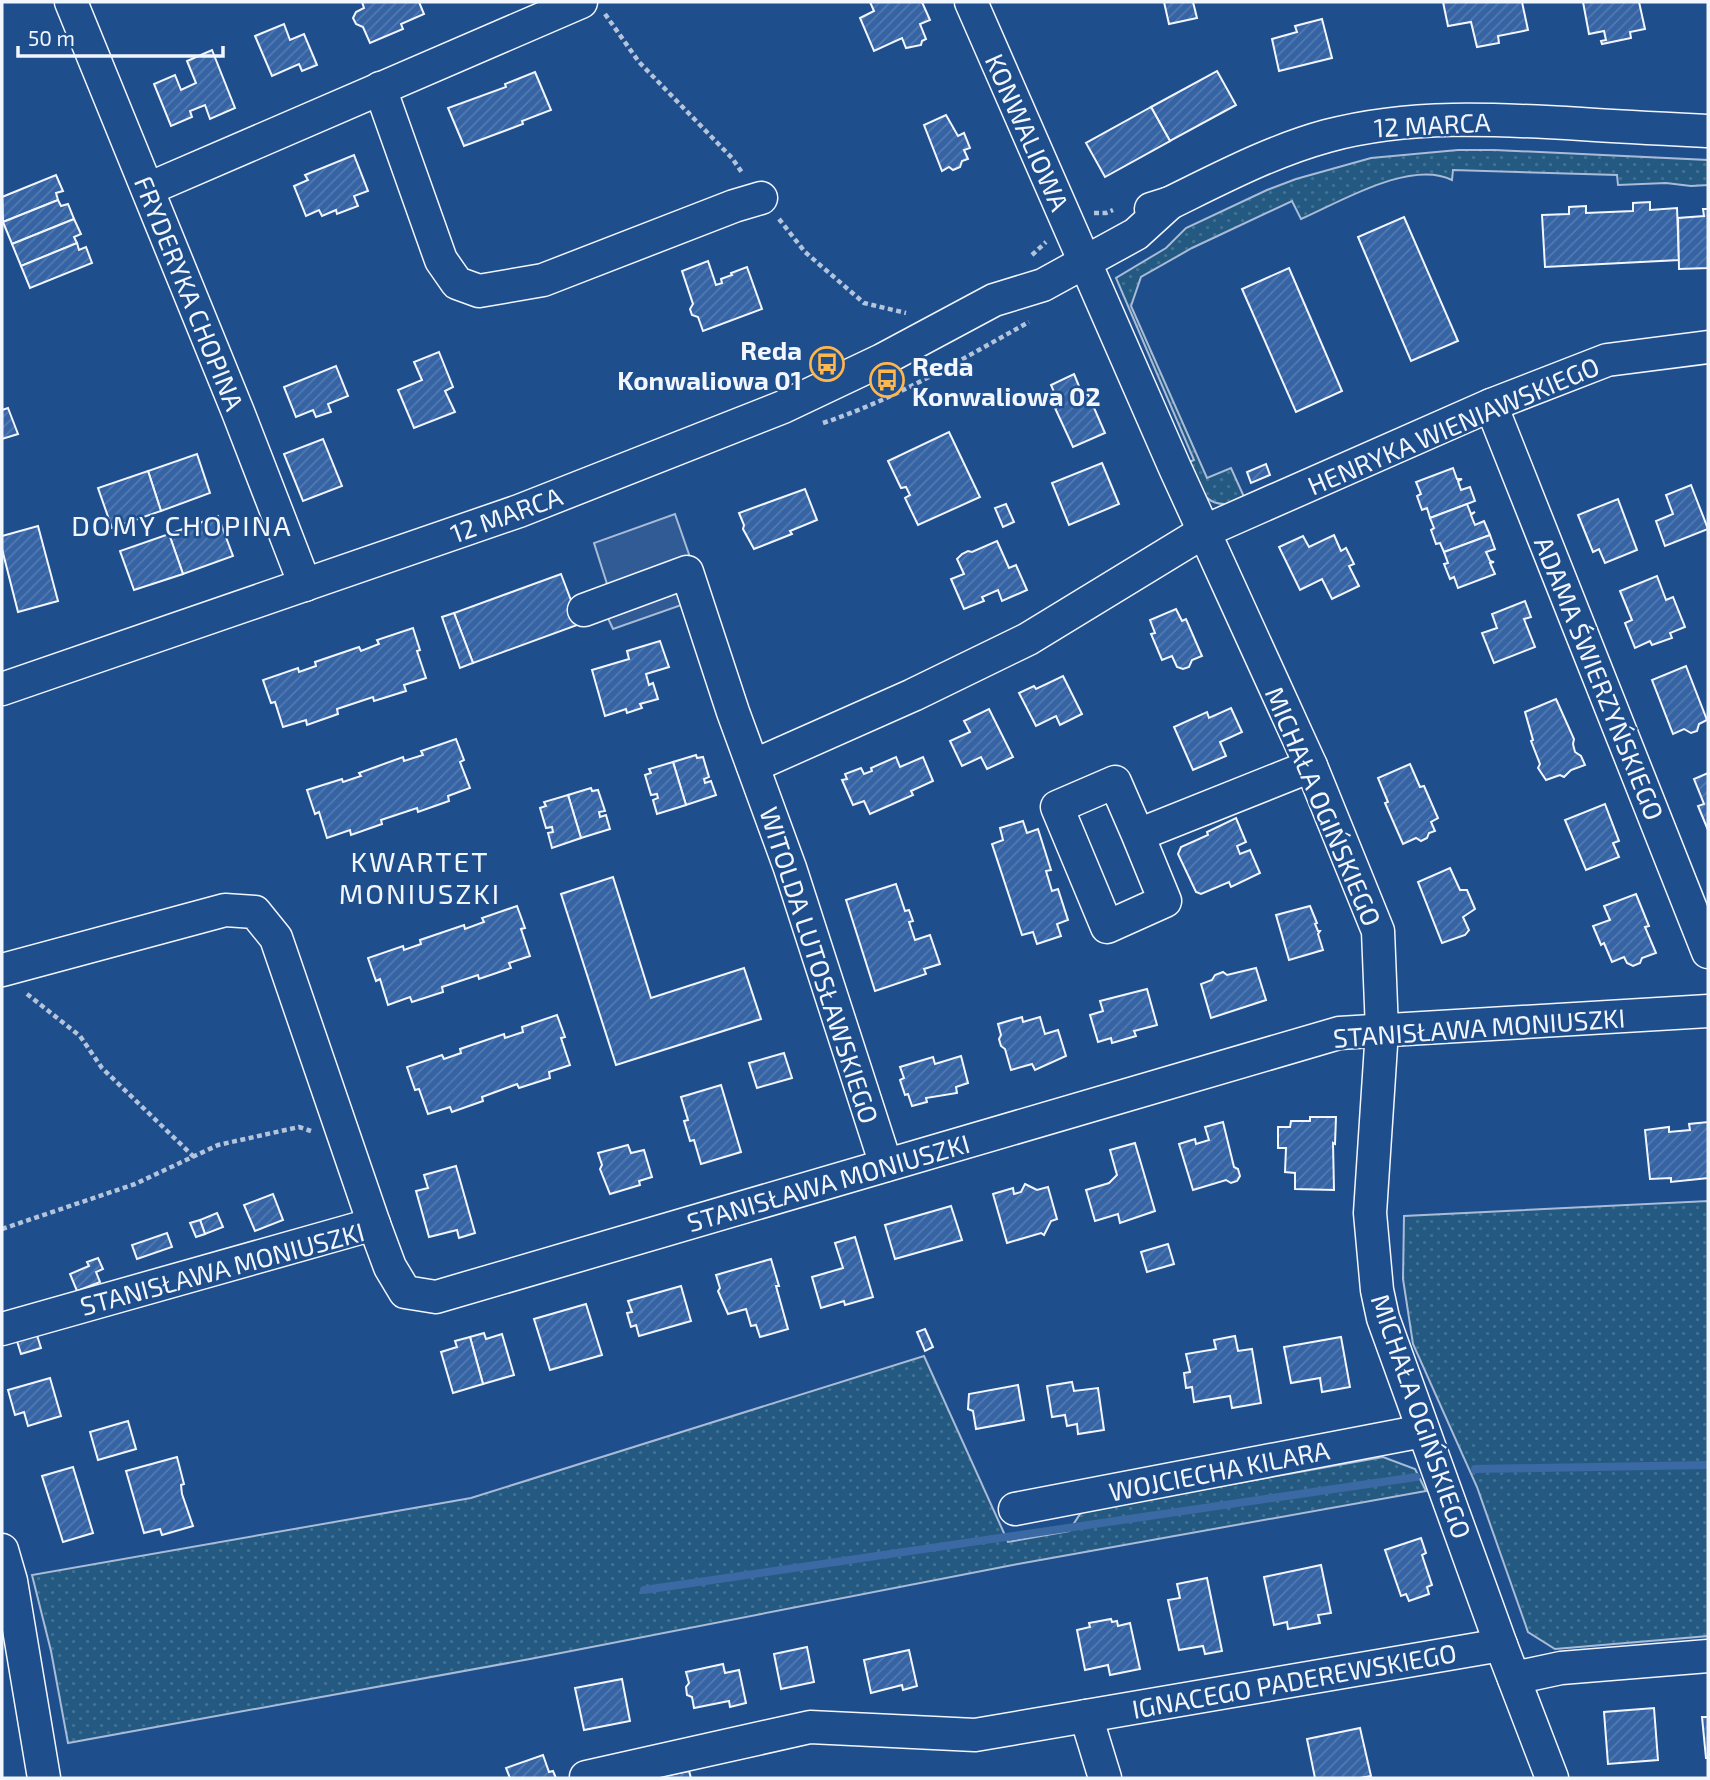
<svg xmlns="http://www.w3.org/2000/svg" width="1710" height="1780" font-family="'Exo 2',sans-serif">
<style>
.grass{fill:url(#grass-dots);stroke:#a8bbd7;stroke-width:2}
.parking{fill:#305b95;stroke:#a8bbd7;stroke-width:2}
.lines{fill:none;stroke-linecap:round;stroke-linejoin:round}
.stream{stroke:#3b69a3;stroke-width:8}
.building{fill:url(#building-hatch);stroke:#f2f6ff;stroke-width:2}
.minor-casing{stroke:#f2f6ff;stroke-width:35}
.path{stroke:#b3c4dc;stroke-width:4.5;stroke-dasharray:5 3.5;stroke-linecap:butt}
.minor{stroke:#1f4e8c;stroke-width:32}
.labels{text-anchor:middle;dominant-baseline:central;stroke-width:5;stroke-linejoin:round;paint-order:stroke}
.street-label{font-size:26px;fill:#f2f6ff;stroke:#1f4e8c}
.poi-label{font-size:26px;font-weight:bold;fill:#f2f6ff;stroke:#1f4e8c;text-anchor:end}
.neighbourhood-label{font-size:28px;letter-spacing:2px;fill:#f2f6ff;stroke:#1f4e8c}
</style>
<defs>
<pattern id="grass-dots" width="8" height="8" patternUnits="userSpaceOnUse" patternTransform="scale(1.75)"><rect width="8" height="8" fill="#245a82"/><path d="M2 2h.1M6 6h.1" fill="none" stroke="#447295" stroke-width="1.8" stroke-linecap="round"/></pattern>
<pattern id="building-hatch" width="6" height="6" patternUnits="userSpaceOnUse" patternTransform="scale(1.75)"><rect width="6" height="6" fill="#3563a3"/><path d="M-1 1l2-2M0 6l6-6M5 7l2-2" fill="none" stroke="#537ab1"/></pattern>
</defs>
<rect width="100%" height="100%" fill="#1f4e8c"/>
<g class="grass">
<path d="M 1458,150 L 1495,150 L 1708,160 L 1708,185 L 1691,186 L 1666,183 L 1618,185 L 1617,175 L 1453,170 L 1452,180 C 1411,159 1340,202 1301,219 L 1292,201 L 1192,248 L 1141,277 L 1131,306 L 1207,478 L 1231,468 L 1245,499 C 1208,515 1199,491 1187,463 L 1194,460 L 1116,278 L 1166,248 L 1186,228 L 1267,190 L 1296,179 L 1371,158 Z"/>
<polygon points="1708,1201 1708,1636 1555,1649 1528,1632 1477,1487 1413,1344 1403,1279 1404,1216"/>
<polygon points="924,1356 1008,1542 1069,1531 1082,1511 1383,1457 1415,1469 1426,1491 1018,1564 530,1659 68,1743 51,1651 32,1575 471,1498"/>
</g>
<polygon class="parking" points="675,514 709,612 684,604 613,629 606,614 608,587 594,543"/>
<g class="lines">
<g class="stream">
<polyline points="1475,1469 1708,1465"/>
<polyline points="644,1590 1416,1477"/>
</g>
</g>
<g class="building">
<polygon points="362,2 419,2 424,14 401,24 403,29 370,43 363,27 356,24 353,18 356,12 364,8"/>
<polygon points="870,2 922,2 930,20 920,24 926,39 922,41 921,45 906,48 902,38 874,51 860,18 874,11"/>
<polygon points="1164,2 1193,2 1197,18 1169,24"/>
<polygon points="1443,2 1522,2 1528,30 1498,36 1499,43 1477,47 1471,22 1448,26"/>
<polygon points="1583,2 1644,2 1639,2 1645,29 1630,32 1631,38 1602,44 1601,41 1606,40 1604,31 1589,34"/>
<polygon points="1322,19 1332,58 1279,71 1272,39 1297,32 1295,26"/>
<polygon points="284,24 290,40 304,34 317,65 302,71 299,64 272,76 255,36"/>
<polygon points="212,50 235,108 210,119 205,105 190,111 192,117 171,126 154,84 175,75 181,90 196,83 187,61"/>
<polygon points="1217,71 1236,105 1170,141 1151,107"/>
<polygon points="535,72 551,110 522,121 523,124 464,146 448,108 506,87 505,84"/>
<polygon points="1151,107 1170,141 1105,177 1086,143"/>
<polygon points="946,115 958,136 964,133 970,148 964,150 968,159 962,161 960,167 953,170 949,167 942,171 924,125"/>
<polygon points="354,155 368,191 354,196 358,206 337,214 336,210 322,216 319,210 306,216 294,186 308,180 305,175"/>
<polygon points="56,175 63,191 56,193 58,200 3,222 2,197"/>
<polygon points="58,200 61,206 68,204 74,219 12,244 3,222"/>
<polygon points="1650,202 1650,210 1677,208 1679,260 1545,267 1542,215 1569,214 1569,207 1586,206 1586,213 1633,211 1633,203"/>
<polygon points="1703,209 1708,209 1708,268 1679,269 1678,218 1704,216"/>
<polygon points="1404,217 1458,341 1411,361 1358,237"/>
<polygon points="74,219 81,234 74,237 77,243 21,266 12,244"/>
<polygon points="77,243 79,250 86,247 92,263 30,288 21,266"/>
<polygon points="708,261 716,285 722,283 721,279 732,275 731,273 747,267 762,309 703,331 698,317 692,315 690,309 693,304 682,271"/>
<polygon points="1289,268 1342,391 1296,412 1242,289"/>
<polygon points="439,352 453,387 445,391 455,412 414,428 398,390 422,380 414,362"/>
<polygon points="336,366 348,396 328,404 331,412 316,417 313,410 296,417 284,387"/>
<polygon points="1074,374 1083,396 1088,394 1105,433 1073,447 1055,408 1060,406 1051,385"/>
<polygon points="8,408 18,434 2,439 2,410"/>
<polygon points="949,432 980,497 918,525 905,498 910,495 906,487 901,488 888,461"/>
<polygon points="323,439 342,486 303,501 284,454"/>
<polygon points="197,454 210,493 161,511 148,471"/>
<polygon points="1102,463 1119,504 1069,525 1052,483"/>
<polygon points="1266,464 1270,475 1251,483 1247,472"/>
<polygon points="1453,468 1457,479 1462,479 1458,481 1461,490 1470,487 1475,501 1430,518 1427,508 1422,510 1417,496 1421,494 1416,482"/>
<polygon points="148,471 161,511 112,528 98,488"/>
<polygon points="1691,485 1708,529 1665,546 1656,521 1673,514 1666,495"/>
<polygon points="805,489 817,520 790,531 792,534 754,549 743,529 744,525 739,513"/>
<polygon points="1618,499 1637,550 1605,563 1599,549 1593,552 1578,515"/>
<polygon points="1006,504 1014,522 1003,527 995,508"/>
<polygon points="1467,504 1471,514 1475,512 1471,515 1475,525 1484,521 1490,535 1444,552 1440,543 1436,544 1431,530 1434,528 1430,518"/>
<polygon points="218,516 233,556 183,574 169,534"/>
<polygon points="38,526 58,601 18,612 2,549 2,536"/>
<polygon points="169,534 183,574 134,590 120,551"/>
<polygon points="1334,535 1341,551 1346,548 1354,564 1349,566 1359,586 1332,599 1322,579 1300,590 1279,547 1303,536 1309,547"/>
<polygon points="1490,535 1495,549 1486,552 1490,561 1494,562 1490,563 1495,574 1458,588 1454,577 1450,579 1444,564 1448,563 1444,552"/>
<polygon points="997,541 1009,568 1016,565 1027,590 1002,601 998,590 982,597 984,601 964,609 951,579 964,574 957,559 962,554 968,551 972,552"/>
<polygon points="561,574 580,624 473,663 454,613"/>
<polygon points="1657,576 1666,600 1673,597 1685,627 1670,633 1672,638 1652,645 1650,641 1635,648 1625,623 1632,620 1620,591"/>
<polygon points="1525,601 1531,617 1524,619 1535,647 1494,663 1482,633 1497,628 1492,614"/>
<polygon points="1176,609 1182,621 1186,619 1202,656 1192,660 1189,667 1183,669 1177,667 1172,656 1162,660 1151,634 1155,633 1150,620"/>
<polygon points="454,613 473,663 460,668 442,617"/>
<polygon points="413,628 420,650 417,651 426,678 404,685 406,691 374,701 373,697 337,709 338,714 307,725 306,720 283,727 275,702 271,703 263,680 298,668 299,672 316,666 315,662 359,647 361,651 379,644 377,640"/>
<polygon points="660,641 669,667 646,674 649,685 653,683 658,699 640,704 642,708 627,713 626,709 605,716 592,670 629,659 627,651"/>
<polygon points="1686,666 1707,720 1699,724 1697,731 1691,733 1684,729 1673,734 1652,680"/>
<polygon points="1063,676 1082,714 1060,725 1056,716 1036,726 1019,693 1034,686 1036,689"/>
<polygon points="1556,699 1574,739 1573,744 1575,752 1581,756 1585,765 1571,770 1564,777 1560,775 1546,780 1538,768 1540,764 1531,741 1533,740 1525,712"/>
<polygon points="1231,708 1242,732 1220,742 1226,756 1193,770 1174,727 1207,712 1209,718"/>
<polygon points="989,709 1013,757 987,769 981,757 962,766 950,741 970,732 964,721"/>
<polygon points="456,739 464,760 460,762 470,788 448,796 449,801 418,812 417,808 381,820 382,824 351,835 350,830 327,838 319,812 315,814 307,790 342,779 343,782 361,776 359,773 403,757 404,761 423,755 421,751"/>
<polygon points="696,755 697,758 703,757 709,777 704,779 705,783 711,781 716,795 686,805 673,762"/>
<polygon points="896,757 900,767 923,757 933,781 911,791 913,795 870,814 864,801 853,805 842,780 847,779 845,774 861,768 864,774 872,771 871,768"/>
<polygon points="673,762 686,805 657,814 653,800 658,798 657,794 651,795 645,775 651,773 649,769"/>
<polygon points="1410,764 1420,787 1424,786 1438,818 1431,822 1435,831 1429,833 1427,838 1421,841 1416,838 1403,844 1385,803 1388,802 1378,778"/>
<polygon points="1708,773 1708,830 1698,806 1704,804 1694,779"/>
<polygon points="591,788 592,791 598,790 605,811 599,812 600,817 606,815 610,829 581,838 568,795"/>
<polygon points="568,795 581,838 552,848 548,833 553,832 552,827 546,828 540,808 546,806 544,802"/>
<polygon points="1605,804 1619,841 1613,843 1619,857 1586,870 1565,820"/>
<polygon points="1236,818 1246,842 1237,846 1240,854 1250,850 1260,873 1231,887 1229,882 1201,894 1196,892 1178,854 1181,847 1208,835 1207,832"/>
<polygon points="1023,821 1027,833 1038,829 1051,870 1046,871 1052,891 1058,889 1068,920 1057,924 1061,936 1037,944 1033,932 1022,935 992,844 1003,840 1000,828"/>
<polygon points="1450,868 1460,890 1467,890 1475,909 1463,917 1469,930 1465,935 1442,943 1418,882"/>
<polygon points="613,877 651,998 744,968 761,1019 616,1065 561,894"/>
<polygon points="896,884 905,911 909,910 913,921 909,922 915,940 930,935 940,964 924,969 926,974 875,991 846,900"/>
<polygon points="1636,894 1649,926 1645,927 1656,953 1642,958 1640,963 1633,966 1627,963 1624,957 1612,962 1604,943 1601,945 1593,926 1610,920 1604,906"/>
<polygon points="517,906 525,928 521,929 530,956 509,963 511,968 479,979 478,975 442,987 443,992 412,1002 410,997 388,1005 380,979 376,981 368,958 403,946 404,950 421,944 420,940 464,925 465,929 484,922 482,918"/>
<polygon points="1310,906 1317,923 1315,924 1318,931 1320,931 1318,934 1323,950 1289,960 1276,915"/>
<polygon points="1256,968 1266,1000 1211,1018 1201,984 1212,980 1215,975 1223,972 1227,975"/>
<polygon points="1147,989 1157,1025 1134,1031 1136,1036 1112,1043 1111,1038 1098,1042 1090,1015 1103,1011 1100,1001"/>
<polygon points="557,1015 565,1037 561,1038 570,1065 549,1072 550,1078 519,1088 517,1084 482,1097 483,1101 452,1112 450,1107 428,1114 419,1089 415,1090 407,1067 442,1055 444,1059 461,1053 460,1049 504,1034 505,1038 523,1032 522,1027"/>
<polygon points="1022,1017 1023,1022 1040,1017 1045,1034 1058,1030 1066,1056 1035,1070 1032,1064 1011,1070 1005,1049 1001,1046 999,1039 1001,1035 998,1024"/>
<polygon points="784,1053 792,1078 757,1088 749,1063"/>
<polygon points="961,1056 968,1083 956,1087 957,1093 926,1098 927,1102 912,1106 908,1094 905,1095 900,1080 904,1078 900,1067 933,1057 935,1064"/>
<polygon points="721,1085 741,1152 701,1164 694,1140 690,1141 684,1121 688,1120 681,1097"/>
<polygon points="1310,1117 1336,1117 1335,1144 1333,1143 1334,1190 1295,1189 1295,1173 1285,1172 1286,1148 1278,1148 1278,1127 1290,1127 1291,1121 1310,1121"/>
<polygon points="1223,1122 1234,1167 1238,1169 1240,1176 1237,1181 1231,1183 1226,1180 1193,1190 1179,1144 1195,1139 1196,1144 1209,1140 1205,1127"/>
<polygon points="1708,1122 1708,1178 1671,1182 1671,1178 1650,1179 1645,1130 1669,1127 1669,1132 1690,1130 1689,1124"/>
<polygon points="1135,1143 1155,1211 1120,1223 1118,1214 1095,1221 1086,1190 1109,1183 1117,1175 1110,1150"/>
<polygon points="628,1145 631,1153 644,1150 652,1177 639,1181 640,1185 610,1194 600,1169 602,1165 598,1153"/>
<polygon points="456,1166 475,1233 459,1238 457,1230 429,1237 416,1191 428,1188 424,1175"/>
<polygon points="1025,1184 1037,1190 1048,1187 1057,1219 1051,1221 1044,1235 1041,1233 1007,1243 993,1194 1013,1188 1014,1194 1021,1192"/>
<polygon points="273,1194 283,1220 255,1231 244,1205"/>
<polygon points="951,1206 962,1240 895,1259 885,1225"/>
<polygon points="217,1213 223,1227 205,1234 200,1220"/>
<polygon points="200,1220 205,1234 196,1237 190,1223"/>
<polygon points="167,1233 172,1247 137,1259 132,1245"/>
<polygon points="855,1237 873,1297 845,1305 844,1301 821,1308 812,1277 843,1268 835,1243"/>
<polygon points="1168,1244 1174,1264 1147,1272 1141,1252"/>
<polygon points="98,1258 103,1269 96,1272 100,1282 77,1291 70,1274 89,1266 87,1262"/>
<polygon points="771,1259 779,1286 776,1286 788,1329 760,1337 756,1325 751,1326 746,1309 728,1314 718,1291 720,1288 716,1275"/>
<polygon points="681,1286 691,1321 639,1336 636,1325 631,1327 627,1313 632,1312 628,1301"/>
<polygon points="586,1304 602,1355 550,1370 534,1319"/>
<polygon points="925,1329 933,1347 925,1351 917,1332"/>
<polygon points="36,1332 41,1348 21,1354 16,1338"/>
<polygon points="484,1333 486,1339 502,1334 514,1375 483,1384 470,1337"/>
<polygon points="1235,1336 1238,1351 1252,1349 1261,1403 1232,1408 1230,1396 1194,1402 1192,1387 1186,1388 1184,1373 1190,1372 1186,1354 1216,1349 1214,1340"/>
<polygon points="470,1337 483,1384 453,1393 441,1352 457,1347 455,1341"/>
<polygon points="1341,1337 1350,1387 1322,1392 1320,1378 1291,1383 1284,1347"/>
<polygon points="50,1378 61,1416 28,1426 24,1412 15,1415 8,1390"/>
<polygon points="1072,1382 1074,1391 1098,1388 1104,1430 1078,1434 1077,1424 1067,1426 1065,1415 1052,1417 1047,1386"/>
<polygon points="1018,1385 1024,1420 976,1429 973,1411 968,1409 969,1394"/>
<polygon points="128,1421 136,1449 98,1460 90,1432"/>
<polygon points="177,1457 184,1484 181,1485 182,1494 193,1526 162,1535 160,1529 144,1533 126,1471"/>
<polygon points="73,1467 93,1533 63,1542 42,1476"/>
<polygon points="1421,1538 1426,1553 1422,1555 1432,1585 1427,1587 1429,1594 1409,1601 1406,1594 1401,1596 1385,1550"/>
<polygon points="1321,1565 1331,1613 1318,1615 1320,1623 1288,1629 1287,1622 1274,1625 1264,1577"/>
<polygon points="1207,1578 1222,1651 1205,1654 1203,1646 1179,1650 1168,1600 1180,1598 1177,1584"/>
<polygon points="1111,1619 1112,1622 1117,1621 1118,1626 1130,1623 1140,1669 1110,1675 1108,1665 1085,1670 1077,1630 1090,1627 1089,1623"/>
<polygon points="807,1647 814,1682 781,1689 774,1654"/>
<polygon points="909,1650 917,1686 903,1690 902,1685 871,1693 864,1660"/>
<polygon points="723,1664 725,1673 739,1670 746,1703 730,1707 729,1701 694,1708 692,1697 687,1695 686,1687 689,1683 686,1672"/>
<polygon points="622,1679 630,1721 584,1730 575,1688"/>
<polygon points="1654,1708 1658,1760 1608,1764 1604,1712"/>
<polygon points="1702,1717 1708,1717 1708,1758 1706,1758"/>
<polygon points="1360,1728 1371,1776 1360,1778 1315,1778 1307,1739"/>
<polygon points="543,1755 549,1772 553,1771 556,1778 510,1778 506,1768"/>
<polygon points="689,1771 691,1778 652,1778"/>
</g>
<g class="lines">
<g class="minor-casing">
<g id="minor">
<polyline points="71,2 238,412 305,585"/>
<polyline points="971,2 1175,468 1311,766 1378,931 1382,1030 1370,1213 1377,1290 1383,1318 1501,1645 1552,1778"/>
<polyline points="380,88 441,260 457,283 479,291 543,280 734,206 761,198"/>
<polyline points="148,189 581,2"/>
<path d="M 1151,209 L 1170,203 C 1221,178 1272,151 1327,136 C 1409,114 1496,119 1581,124 C 1623,127 1666,129 1708,131"/>
<polyline points="1491,405 1708,952"/>
<polyline points="584,610 687,572 733,712 790,868 886,1165"/>
<polyline points="2,689 519,511 783,407 882,360 994,300 1043,285 1136,234 1170,203"/>
<polyline points="753,766 913,695 1028,639 1205,531 1491,405 1607,360 1708,347"/>
<polyline points="1138,835 1165,901 1107,927 1057,807 1115,782 1138,835 1311,766"/>
<polyline points="2,970 225,910 255,912 276,938 374,1224"/>
<polyline points="2,1329 374,1224 390,1267 405,1292 436,1297 1339,1033 1708,1011"/>
<polyline points="1015,1509 1423,1431"/>
<polyline points="2,1550 11,1581 44,1778"/>
<polyline points="1514,1678 1561,1668 1708,1656"/>
<polyline points="1086,1716 1105,1778"/>
<polyline points="586,1778 586,1777 810,1727 975,1735 1501,1645"/>
</g>
</g>
<g class="path">
<polyline points="605,14 639,62 732,158 743,174"/>
<polyline points="1094,213 1106,213 1113,210"/>
<polyline points="779,219 805,252 864,303 906,313"/>
<polyline points="1032,255 1046,242"/>
<path d="M 823,423 C 896,399 962,359 1029,322"/>
<polyline points="27,994 80,1036 102,1068 194,1157"/>
<polyline points="2,1229 135,1184 218,1145 299,1127 311,1131"/>
</g>
<use href="#minor" class="minor"/>
</g>
<defs>
<g id="bus-ring" transform="scale(1.75)"><circle r="9.5" fill="#1f4e8c" stroke="#ffb74d" stroke-width="1.5"/><path d="M-5-6H5V4H4V6H2V4H-2V6H-4V4H-5ZM-3.5-4V0h7V-4ZM-3.5 1.2v1.5H-2V1.2ZM2 1.2v1.5H3.5V1.2Z" fill="#ffb74d"/></g>
</defs>
<g fill-rule="evenodd">
<use href="#bus-ring" x="827" y="364"/>
<use href="#bus-ring" x="887" y="380"/>
</g>
<g class="labels">
<g class="street-label">
<text transform="translate(1432 124) rotate(-3)">12 MARCA</text>
<text transform="translate(1028 132) rotate(66)">KONWALIOWA</text>
<text transform="translate(190 293) rotate(68)">FRYDERYKA CHOPINA</text>
<text transform="translate(1453 425) rotate(-23)">HENRYKA WIENIAWSKIEGO</text>
<text transform="translate(506 514) rotate(-20)">12 MARCA</text>
<text transform="translate(1600 678) rotate(68)">ADAMA ŚWIERZYŃSKIEGO</text>
<text transform="translate(1324 806) rotate(67)">MICHAŁA OGIŃSKIEGO</text>
<text transform="translate(820 965) rotate(72)">WITOLDA LUTOSŁAWSKIEGO</text>
<text transform="translate(1479 1027) rotate(-4)">STANISŁAWA MONIUSZKI</text>
<text transform="translate(828 1182) rotate(-16)">STANISŁAWA MONIUSZKI</text>
<text transform="translate(222 1268) rotate(-15)">STANISŁAWA MONIUSZKI</text>
<text transform="translate(1422 1416) rotate(71)">MICHAŁA OGIŃSKIEGO</text>
<text transform="translate(1219 1470) rotate(-11)">WOJCIECHA KILARA</text>
<text transform="translate(1294 1680) rotate(-10)">IGNACEGO PADEREWSKIEGO</text>
</g>
<g class="poi-label">
<text x="802" y="349">Reda<tspan x="802" dy="30">Konwaliowa 01</tspan></text>
<text x="912" y="365" text-anchor="start">Reda<tspan x="912" dy="30">Konwaliowa 02</tspan></text>
</g>
<g class="neighbourhood-label">
<text x="182" y="525">DOMY CHOPINA</text>
<text x="420" y="861">KWARTET<tspan x="420" dy="32">MONIUSZKI</tspan></text>
</g>
</g>
<rect width="1710" height="1780" fill="none" stroke="#f2f6ff" stroke-width="7"/>
<path d="M18 46v10h205v-10" fill="none" stroke="#f2f6ff" stroke-width="3.5"/>
<text x="28" y="46" font-size="21" fill="#f2f6ff" stroke="#1f4e8c" stroke-width="5" paint-order="stroke">50 m</text>
</svg>
